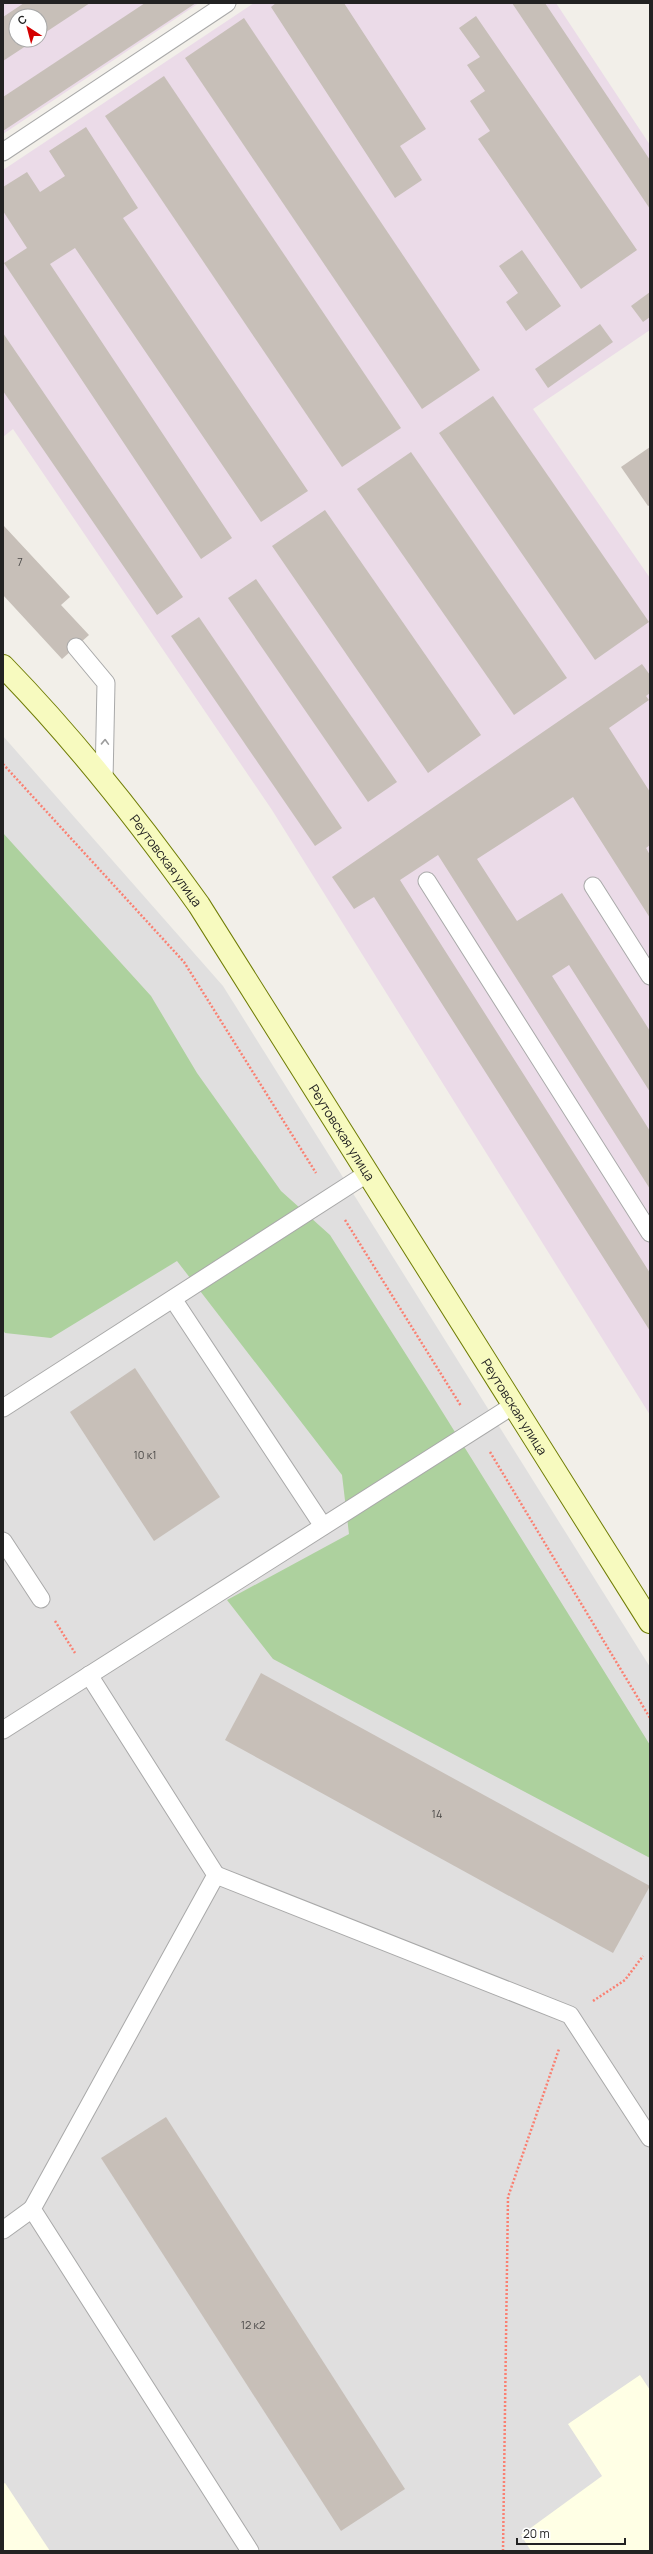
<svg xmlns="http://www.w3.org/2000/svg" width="653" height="2554" font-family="Manrope,sans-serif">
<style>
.residential{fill:#e0dfdf}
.industrial{fill:#ebdbe8;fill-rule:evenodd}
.education{fill:#ffffe5}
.forest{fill:#add19e}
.building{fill:#c7bfb8}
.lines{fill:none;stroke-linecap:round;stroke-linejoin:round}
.lane-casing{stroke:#a9a9a9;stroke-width:19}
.secondary-casing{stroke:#707d05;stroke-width:24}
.path{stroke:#fa8072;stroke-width:2.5;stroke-dasharray:2 2;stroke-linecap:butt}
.lane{stroke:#fff;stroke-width:17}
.secondary{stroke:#f7fabf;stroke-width:22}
.oneway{stroke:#9c9c9c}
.labels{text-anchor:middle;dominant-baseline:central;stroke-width:3.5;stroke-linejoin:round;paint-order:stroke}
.number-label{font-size:11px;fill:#4b4948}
.street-label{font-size:13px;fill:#222;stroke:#fff}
</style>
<rect width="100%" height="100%" fill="#f2efe9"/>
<polygon class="residential" points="3,736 223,986 650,1667 650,2551 3,2551"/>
<g class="industrial">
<path d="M 3,3 L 199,3 L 3,134 ZM 16,16 L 40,16 L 40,40 L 16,40 Z"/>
<polygon points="254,3 556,3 650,145 650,330 533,409 650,578 650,1415 272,810 13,429 3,437 3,170"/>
</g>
<g class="education">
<polygon points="640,2375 650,2390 650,2551 531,2551 521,2535 602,2476 568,2424"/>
<polygon points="5,2483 50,2551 3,2551 3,2484"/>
</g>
<polygon class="forest" points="3,833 151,996 197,1073 281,1191 330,1235 435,1400 650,1745 650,1858 273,1659 227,1600 349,1534 342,1475 177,1261 51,1338 5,1333 3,1330"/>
<g class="building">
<polygon points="24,3 90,3 40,36 40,16 16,16 16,40 35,40 3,61 3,17"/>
<polygon points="145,3 196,3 3,131 3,97"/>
<polygon points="276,3 344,3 426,129 400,146 422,180 395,198 271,7"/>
<polygon points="512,3 545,3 650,160 650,209"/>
<polygon points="476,16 637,250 581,289 478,139 490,131 470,101 485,91 467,65 480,57 459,28"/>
<polygon points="244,18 480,370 422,409 185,58"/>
<polygon points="164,76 401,428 342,467 105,116"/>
<polygon points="86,127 138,208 123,218 308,491 261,522 75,248 50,264 232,538 201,559 4,263 27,248 3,211 3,187 27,172 40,192 65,176 49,151"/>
<polygon points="522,250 561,306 526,331 506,302 518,293 499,266"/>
<polygon points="650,292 650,317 643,322 631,306"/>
<polygon points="600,324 613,342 548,388 535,369"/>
<polygon points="3,333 183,597 157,615 3,391"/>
<polygon points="493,396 649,622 595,660 439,433"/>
<polygon points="650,447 650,505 648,506 621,467"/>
<polygon points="411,452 567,678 514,715 357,489"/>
<polygon points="325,510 481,735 428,773 272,546"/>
<polygon points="4,526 70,597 61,605 89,635 62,659 3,595"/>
<polygon points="256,579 397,782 368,802 228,598"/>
<polygon points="199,617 342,828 315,846 171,636"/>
<polygon points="642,664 650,675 650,693 646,696 649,700 609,728 650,792 650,845 646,848 650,855 650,918 573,797 477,859 517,921 562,893 650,1031 650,1092 569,965 552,976 650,1131 650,1189 438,855 400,880 650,1273 650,1331 374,897 354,909 332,877"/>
<polygon points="135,1368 220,1497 154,1541 70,1412"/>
<polygon points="261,1673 650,1886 613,1953 225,1740"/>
<polygon points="166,2117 405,2489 341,2531 101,2158"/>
</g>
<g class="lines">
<g class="lane-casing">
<g id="lane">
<polyline points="3,152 227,3"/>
<polyline points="76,647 106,683 104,781"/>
<polyline points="427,881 650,1233"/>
<polyline points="593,886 650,976"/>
<polyline points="173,1299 323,1526"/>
<polyline points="3,1408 368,1173"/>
<polyline points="3,1541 41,1599"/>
<polyline points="89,1675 216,1875 32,2209 250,2551"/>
<polyline points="3,1730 514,1405"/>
<polyline points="216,1875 570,2015 650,2138"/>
<polyline points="3,2230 32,2209"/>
</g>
</g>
<g class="secondary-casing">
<g id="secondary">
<path id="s1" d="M 3,666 C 75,740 139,821 199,905 L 650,1622"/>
</g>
</g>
<g class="path">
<polyline points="3,764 184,962 316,1173"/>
<polyline points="345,1220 461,1406"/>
<polyline points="490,1452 650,1718"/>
<polyline points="55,1621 75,1653"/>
<polyline points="593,2001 625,1980 643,1956"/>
<polyline points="503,2551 508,2197 559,2049"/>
</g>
<use href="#lane" class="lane"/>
<use href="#secondary" class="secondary"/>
</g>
<defs><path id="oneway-chevron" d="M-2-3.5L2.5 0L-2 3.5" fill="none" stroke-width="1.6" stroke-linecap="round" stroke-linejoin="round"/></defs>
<use class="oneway" href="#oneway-chevron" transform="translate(105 742) rotate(-88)"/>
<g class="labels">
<g class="number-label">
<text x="20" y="561">7</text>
<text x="145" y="1454">10 к1</text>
<text x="437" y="1813">14</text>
<text x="253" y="2324">12 к2</text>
</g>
<g class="street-label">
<text stroke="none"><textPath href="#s1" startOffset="254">Реутовская улица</textPath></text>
<text stroke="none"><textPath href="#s1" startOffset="578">Реутовская улица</textPath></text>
<text stroke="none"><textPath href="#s1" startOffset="902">Реутовская улица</textPath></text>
</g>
</g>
<rect width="653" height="2554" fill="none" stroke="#222222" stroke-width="8"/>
<g transform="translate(28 28) rotate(324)"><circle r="19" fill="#ffffff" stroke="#a7a7a7"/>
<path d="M0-3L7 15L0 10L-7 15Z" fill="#d40000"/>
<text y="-6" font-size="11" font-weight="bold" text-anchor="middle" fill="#222222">С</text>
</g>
<path d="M517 2538v6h108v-6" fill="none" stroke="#222222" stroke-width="2"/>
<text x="523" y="2538" font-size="12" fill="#222222" stroke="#ffffff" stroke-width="3" paint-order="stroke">20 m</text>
</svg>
